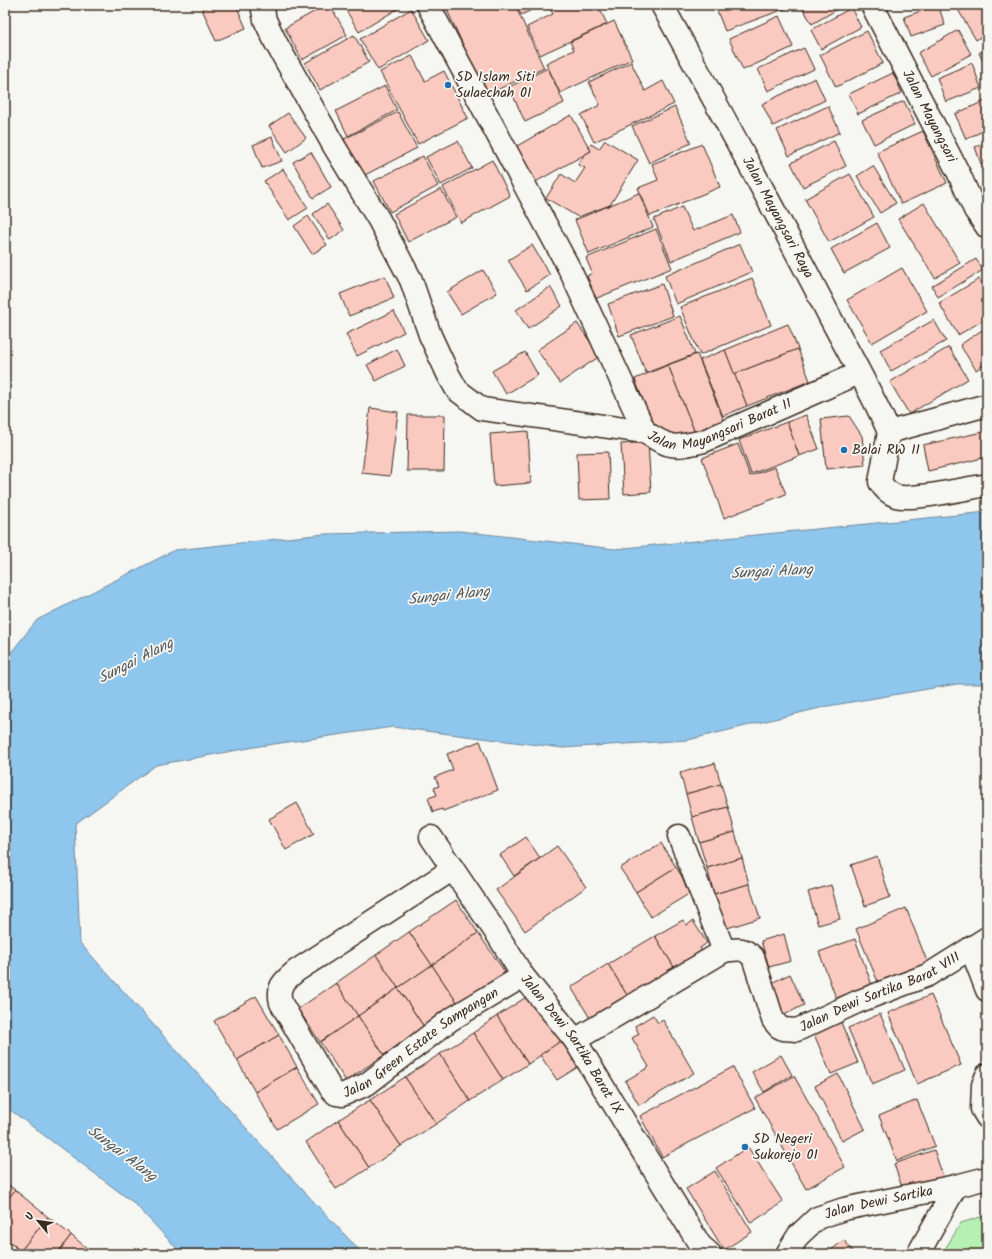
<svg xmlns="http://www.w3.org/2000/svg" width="992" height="1259" font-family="Kalam,sans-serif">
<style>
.green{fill:#b5f0b4;stroke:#788d69}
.water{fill:#8fc6ed;stroke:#6d889a}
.building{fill:#facac1;stroke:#3b2a1e}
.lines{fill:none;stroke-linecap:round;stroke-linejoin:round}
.minor-casing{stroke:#3b2a1e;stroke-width:25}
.tertiary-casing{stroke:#3b2a1e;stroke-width:25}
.minor{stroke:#f6f6f2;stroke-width:22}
.tertiary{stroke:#f6f6f2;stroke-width:22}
.poi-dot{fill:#1f6fb2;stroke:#f6f6f2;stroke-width:1.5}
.labels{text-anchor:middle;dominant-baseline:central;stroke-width:3.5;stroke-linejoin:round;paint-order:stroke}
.poi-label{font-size:14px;fill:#3b2a1e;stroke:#f6f6f2;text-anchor:start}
.street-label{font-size:14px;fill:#3b2a1e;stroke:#f6f6f2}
.water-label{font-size:15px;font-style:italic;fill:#54595c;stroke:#f6f6f2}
</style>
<rect width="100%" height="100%" fill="#f6f6f2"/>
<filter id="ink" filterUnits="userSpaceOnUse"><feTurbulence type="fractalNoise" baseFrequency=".025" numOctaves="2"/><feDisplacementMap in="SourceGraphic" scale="8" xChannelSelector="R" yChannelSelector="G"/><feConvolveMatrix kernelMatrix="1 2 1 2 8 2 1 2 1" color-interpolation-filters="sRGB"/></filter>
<g filter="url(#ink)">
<polygon class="green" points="987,1215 987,1254 942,1254 961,1223"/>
<polygon class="water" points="987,512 987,684 957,684 828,706 688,740 563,748 393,727 260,746 156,765 75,824 80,943 283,1169 363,1254 182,1254 134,1203 5,1106 5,660 37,620 175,550 325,534 459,531 615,549"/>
<g class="building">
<polygon points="211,5 236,5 246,28 216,41 202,9"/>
<polygon points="326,5 330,5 347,35 302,60 285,28"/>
<polygon points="343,5 404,5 359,32"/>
<polygon points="458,5 515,5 544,68 486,95 447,10"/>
<polygon points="517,5 542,5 521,15"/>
<polygon points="548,5 598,5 607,24 540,55 527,27 553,14"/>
<polygon points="725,5 786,5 787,8 725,31 716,8"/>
<polygon points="801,5 845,5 812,24"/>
<polygon points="938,5 945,25 911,37 904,17"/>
<polygon points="962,5 987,5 987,33 976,40 957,8"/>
<polygon points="851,8 861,27 821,49 811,30"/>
<polygon points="411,9 429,40 378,70 360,39"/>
<polygon points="779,16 793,47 743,70 729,39"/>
<polygon points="614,21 632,59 560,93 546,63 574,50 570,42"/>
<polygon points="958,30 971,54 931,76 918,53"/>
<polygon points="867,31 883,63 836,87 820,55"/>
<polygon points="354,35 369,62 320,90 305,63"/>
<polygon points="804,48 814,69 768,91 758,69"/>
<polygon points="987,49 987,70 979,53"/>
<polygon points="412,56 425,81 444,71 468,118 418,144 380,72"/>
<polygon points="631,62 645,91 663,81 674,104 594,142 581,115 600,105 589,82"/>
<polygon points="972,63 981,88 946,102 937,78"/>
<polygon points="548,68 564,103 525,122 509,87"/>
<polygon points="893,73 902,93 858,114 849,94"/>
<polygon points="815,78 825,100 773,126 762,104"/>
<polygon points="385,86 397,110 348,136 336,111"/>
<polygon points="987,100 987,129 966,139 955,114"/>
<polygon points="904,101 915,124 874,144 862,120"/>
<polygon points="828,106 840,132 789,156 777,130"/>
<polygon points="675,107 691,143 649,163 632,126"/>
<polygon points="398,112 417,148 363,176 344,139"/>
<polygon points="288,113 306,138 287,152 269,126"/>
<polygon points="571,115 591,151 530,185 510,150"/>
<polygon points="923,131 947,183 901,204 877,152"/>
<polygon points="272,137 282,161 262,168 253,145"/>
<polygon points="605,140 638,160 610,205 578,217 546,198 561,174 575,183 585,168 578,165 584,155 591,151 589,147 591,144 599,149"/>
<polygon points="458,141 472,168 441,185 426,157"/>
<polygon points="834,141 846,166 803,187 791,163"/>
<polygon points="987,143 987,162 981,164 975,147"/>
<polygon points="702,144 720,187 650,216 638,188 658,180 652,164"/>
<polygon points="311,152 331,187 313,198 293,162"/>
<polygon points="423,156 438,186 390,212 374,181"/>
<polygon points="492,160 510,196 461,223 443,187"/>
<polygon points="873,166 896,203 880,213 857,176"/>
<polygon points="987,166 987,181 984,182 981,167"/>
<polygon points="283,169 308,208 289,220 264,181"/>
<polygon points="850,174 874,217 829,242 805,199"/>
<polygon points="441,189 456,217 408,242 394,214"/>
<polygon points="987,189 987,207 986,207 982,190"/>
<polygon points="639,193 653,227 589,254 575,220"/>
<polygon points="924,203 960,263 935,278 898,219"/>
<polygon points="327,204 344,230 330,240 313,214"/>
<polygon points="682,207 693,231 733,215 740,232 671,261 654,219"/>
<polygon points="308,216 327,245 312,254 294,226"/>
<polygon points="877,223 890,248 844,273 831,249"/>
<polygon points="656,229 672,268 592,300 588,290 592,288 587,276 592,273 586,258"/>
<polygon points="740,244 752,272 676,304 665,276"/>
<polygon points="532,245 550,275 527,290 508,260"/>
<polygon points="976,259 983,270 938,297 932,286"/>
<polygon points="902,268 927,311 872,343 847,300"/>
<polygon points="483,270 497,293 461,314 447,292"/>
<polygon points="385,276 394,298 349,316 340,294"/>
<polygon points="752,278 771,325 700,355 680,307"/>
<polygon points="979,279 987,293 987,318 958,335 939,303"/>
<polygon points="662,284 673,316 619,336 608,304"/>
<polygon points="550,287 562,306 528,329 516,310"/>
<polygon points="394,311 404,332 357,356 346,334"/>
<polygon points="680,316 695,354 646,373 631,335"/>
<polygon points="934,320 946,341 891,371 880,350"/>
<polygon points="577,323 600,356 560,383 537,350"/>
<polygon points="788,324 798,349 734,374 725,350"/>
<polygon points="982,330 987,337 987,363 976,370 960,345"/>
<polygon points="949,347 968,379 909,414 890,382"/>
<polygon points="397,349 405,366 376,381 367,365"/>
<polygon points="798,349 810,381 747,406 734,374"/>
<polygon points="725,350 747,406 723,416 700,360"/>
<polygon points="525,352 538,375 506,394 492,371"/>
<polygon points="697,354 724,421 695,433 668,365"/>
<polygon points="668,365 695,433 679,438 653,429 635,379"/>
<polygon points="370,408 398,412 390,476 362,473"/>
<polygon points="408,415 445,415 444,471 407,471"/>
<polygon points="806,415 819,449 799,456 787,422"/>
<polygon points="849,416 862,436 865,465 826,469 821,419"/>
<polygon points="787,422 799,456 751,474 739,440"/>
<polygon points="528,431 531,483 494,486 490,434"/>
<polygon points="987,431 987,457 928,471 923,445"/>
<polygon points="648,442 651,492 624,494 621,444"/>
<polygon points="738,444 750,476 775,467 786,494 724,518 702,458"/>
<polygon points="608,452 610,499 579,500 577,453"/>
<polygon points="480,741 498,790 443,811 442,809 433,812 428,798 437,795 434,788 439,786 435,777 453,770 447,754"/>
<polygon points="715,763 721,784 686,794 680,773"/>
<polygon points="721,784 728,807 692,817 686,794"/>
<polygon points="297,803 314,834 286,850 269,819"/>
<polygon points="728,807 735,832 699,842 692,817"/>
<polygon points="735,832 742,858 707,868 699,842"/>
<polygon points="526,837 540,858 514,876 500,855"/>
<polygon points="661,843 676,867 636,892 620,868"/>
<polygon points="557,846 586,887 525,931 496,890"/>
<polygon points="877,856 890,897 865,906 851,865"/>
<polygon points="742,858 749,884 714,894 707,868"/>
<polygon points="676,867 692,892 651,917 636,892"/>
<polygon points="749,884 760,918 724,929 714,894"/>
<polygon points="831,885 840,919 818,925 808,892"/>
<polygon points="456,900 478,933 432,965 409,932"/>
<polygon points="906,908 930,969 881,989 856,929"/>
<polygon points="683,920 687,925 693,921 707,943 700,948 704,955 677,972 655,936"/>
<polygon points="409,932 432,965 398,988 376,955"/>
<polygon points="478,933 505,972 458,1004 432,965"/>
<polygon points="784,934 791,961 769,967 761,941"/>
<polygon points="655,936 677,972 630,1000 608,964"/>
<polygon points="855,939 872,985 836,998 819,952"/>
<polygon points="376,955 398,988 358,1016 336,983"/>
<polygon points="608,964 630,1000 593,1023 571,987"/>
<polygon points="432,965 458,1004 424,1027 398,988"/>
<polygon points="790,974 804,1005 782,1016 767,985"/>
<polygon points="336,983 358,1016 320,1042 298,1009"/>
<polygon points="398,988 424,1027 384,1055 358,1016"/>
<polygon points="531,994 561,1041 528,1064 497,1016"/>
<polygon points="931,995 961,1065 917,1084 888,1013"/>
<polygon points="256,996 279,1035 237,1060 214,1021"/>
<polygon points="837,1013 858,1063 831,1074 810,1025"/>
<polygon points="880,1014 905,1070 872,1084 848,1028"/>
<polygon points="653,1015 658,1023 663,1020 694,1073 639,1105 625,1081 649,1067 632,1038 639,1034 635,1026"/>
<polygon points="358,1016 384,1055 346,1081 320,1042"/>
<polygon points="497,1016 528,1064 503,1080 473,1033"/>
<polygon points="473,1033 503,1080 470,1101 440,1054"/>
<polygon points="279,1035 297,1067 255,1092 237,1060"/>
<polygon points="561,1041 578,1067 557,1080 540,1055"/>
<polygon points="440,1054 470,1101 436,1124 405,1077"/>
<polygon points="781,1055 792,1075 764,1092 752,1072"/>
<polygon points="297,1067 319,1104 277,1129 255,1092"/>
<polygon points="733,1067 755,1108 662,1157 640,1116"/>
<polygon points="838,1074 865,1129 842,1141 815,1086"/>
<polygon points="794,1076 845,1167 806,1189 755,1098"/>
<polygon points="405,1077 436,1124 401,1146 370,1100"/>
<polygon points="370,1100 401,1146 369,1168 338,1120"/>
<polygon points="917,1100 935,1146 897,1161 879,1116"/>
<polygon points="338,1120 369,1168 336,1189 306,1142"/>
<polygon points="748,1147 783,1202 751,1223 716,1168"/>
<polygon points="934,1150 944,1179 904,1193 894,1164"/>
<polygon points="715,1171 752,1232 724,1250 686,1189"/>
<polygon points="5,1182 15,1190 5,1203"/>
<polygon points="15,1190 48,1217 18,1254 5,1244 5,1203"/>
<polygon points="48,1217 71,1235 57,1254 18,1254"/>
<polygon points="71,1235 94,1254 57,1254"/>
<polygon points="844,1240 855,1254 826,1254"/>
</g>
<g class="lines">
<g class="minor-casing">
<g id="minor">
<path id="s1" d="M 262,5 L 265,20 L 276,43 L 334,146 L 379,220 L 411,280 L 430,335 L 448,374 L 457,390 L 482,409 L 645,432 C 671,449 674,448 704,441 L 859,373"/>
<polyline points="428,5 569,268 645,432"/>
<path id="s2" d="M 662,5 C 719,109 777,213 831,319 C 851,357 872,393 889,432"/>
<path id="s3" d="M 872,5 L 959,174 L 975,210 L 987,227"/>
<path d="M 889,432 L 880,482 C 884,489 888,493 896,496 C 912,501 968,488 987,485"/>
<polyline points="889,432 987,405"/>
<polyline points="679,836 724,951"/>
<path id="s4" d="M 431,837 L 497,934 L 523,976 L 575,1040 L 602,1085 L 700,1245 L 710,1254"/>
<path id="s5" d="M 453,869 L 296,971 C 283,982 277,986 281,1003 L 331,1089 L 336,1094 L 342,1095 L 367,1084 L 450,1020 L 523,976"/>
<polyline points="971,948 987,990"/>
<path id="s6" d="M 575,1040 L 724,951 C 738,949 743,947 753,957 L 773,1020 L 779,1027 L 783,1029 L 797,1030 L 857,1002 L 928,975 L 987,938"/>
<polyline points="987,1075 983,1085 982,1109 987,1117"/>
<polyline points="5,1254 6,1254"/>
</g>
</g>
<g class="tertiary-casing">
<g id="tertiary">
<path id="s7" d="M 787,1254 L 798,1236 L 817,1218 L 844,1209 L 956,1186 L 987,1178"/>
<polyline points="918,1254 956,1186"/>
</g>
</g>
<use href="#minor" class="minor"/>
<use href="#tertiary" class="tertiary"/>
</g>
</g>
<g class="poi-dot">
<circle cx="448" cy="85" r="4"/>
<circle cx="844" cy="450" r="4"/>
<circle cx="745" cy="1147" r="4"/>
</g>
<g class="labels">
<g class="poi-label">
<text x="456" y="77">SD Islam Siti<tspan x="456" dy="16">Sulaechah 01</tspan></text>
<text x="852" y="450">Balai RW II</text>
<text x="753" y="1139">SD Negeri<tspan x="753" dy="16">Sukorejo 01</tspan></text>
</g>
<g class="street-label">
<text stroke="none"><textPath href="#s3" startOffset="125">Jalan Mayangsari</textPath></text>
<text stroke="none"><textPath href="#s2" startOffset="242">Jalan Mayangsari Raya</textPath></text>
<text stroke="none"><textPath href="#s1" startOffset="710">Jalan Mayangsari Barat II</textPath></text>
<text stroke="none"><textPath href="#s6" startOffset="390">Jalan Dewi Sartika Barat VIII</textPath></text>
<text stroke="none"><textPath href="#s5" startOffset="433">Jalan Green Estate Sampangan</textPath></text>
<text stroke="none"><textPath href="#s4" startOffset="251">Jalan Dewi Sartika Barat IX</textPath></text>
<text stroke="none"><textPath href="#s7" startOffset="111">Jalan Dewi Sartika</textPath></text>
</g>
<g class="water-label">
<text transform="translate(772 572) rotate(-3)">Sungai Alang</text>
<text transform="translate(449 596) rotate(-6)">Sungai Alang</text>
<text transform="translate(136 661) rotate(-27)">Sungai Alang</text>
<text transform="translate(122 1154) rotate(37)">Sungai Alang</text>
</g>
</g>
<rect width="992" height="1259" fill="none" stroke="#f6f6f2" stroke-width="20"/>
<rect x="10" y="10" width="972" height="1239" fill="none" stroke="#3b2a1e" stroke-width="1.5" filter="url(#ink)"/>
<g transform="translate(38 1221) rotate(299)" stroke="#f6f6f2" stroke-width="3" paint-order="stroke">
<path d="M0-3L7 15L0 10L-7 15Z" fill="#3b2a1e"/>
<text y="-6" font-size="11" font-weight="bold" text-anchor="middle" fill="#3b2a1e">U</text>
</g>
</svg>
